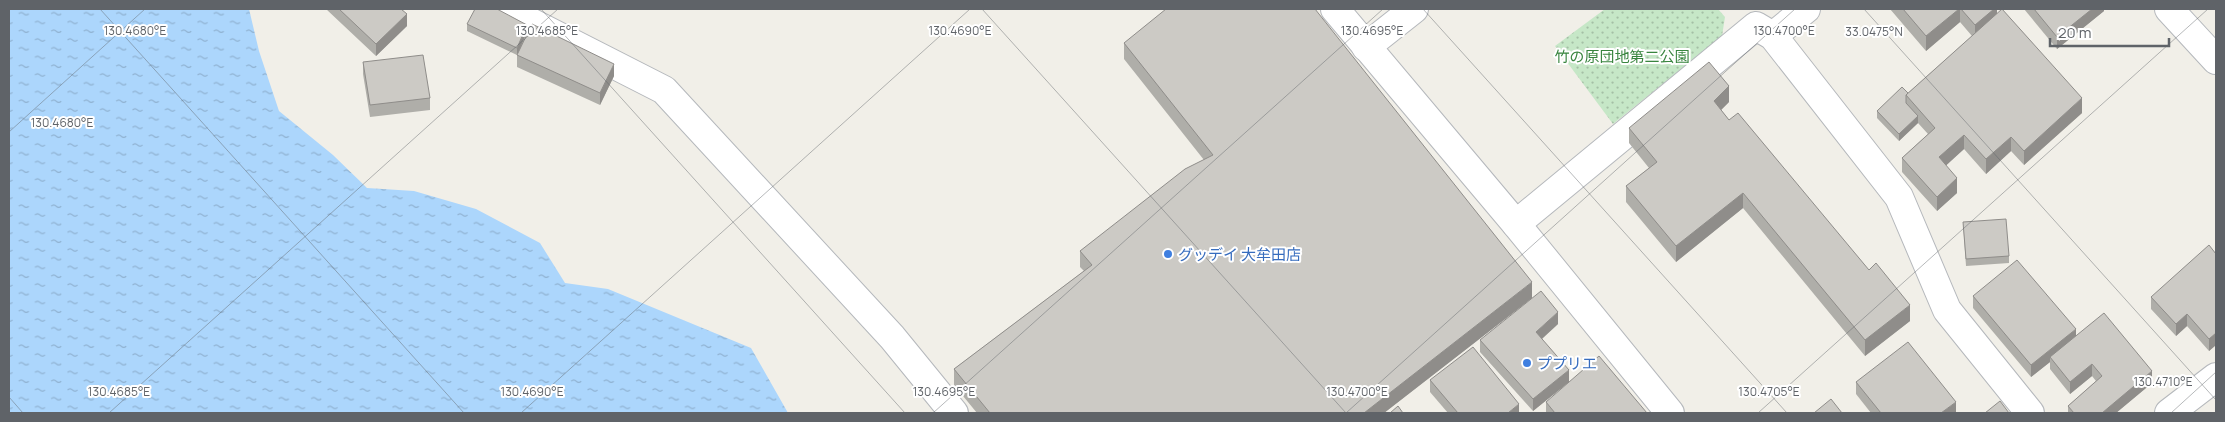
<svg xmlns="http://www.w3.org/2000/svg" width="2225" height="422" font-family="Manrope,'Noto Sans JP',sans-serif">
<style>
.park{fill:url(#park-dots)}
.water{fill:url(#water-ripples)}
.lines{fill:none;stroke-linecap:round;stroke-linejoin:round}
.minor-casing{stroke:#b5b8bc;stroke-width:30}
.minor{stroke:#fff;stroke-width:28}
.wall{fill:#afaea9}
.shaded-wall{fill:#8f8d8a}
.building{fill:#cccac5;stroke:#8f8d8a}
.ticks{fill:none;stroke:#5f6368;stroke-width:1;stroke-opacity:0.45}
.shop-dot{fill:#3f7fe0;stroke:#fff;stroke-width:2}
.labels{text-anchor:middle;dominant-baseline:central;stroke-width:4;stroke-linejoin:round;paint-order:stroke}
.park-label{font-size:15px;fill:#39853f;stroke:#fff}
.shop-label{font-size:15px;fill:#366cbe;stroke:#fff;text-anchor:start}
.ticks-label{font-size:12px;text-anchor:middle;fill:#5f6368;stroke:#fff;stroke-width:4;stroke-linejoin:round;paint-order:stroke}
</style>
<defs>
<pattern id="park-dots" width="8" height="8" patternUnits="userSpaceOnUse" patternTransform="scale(1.25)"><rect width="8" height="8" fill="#c6e7c7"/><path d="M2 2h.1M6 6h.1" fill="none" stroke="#a4bfa5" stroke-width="1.8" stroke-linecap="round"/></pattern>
<pattern id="water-ripples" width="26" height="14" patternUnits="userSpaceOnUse" patternTransform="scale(1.25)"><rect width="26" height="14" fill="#acd6fc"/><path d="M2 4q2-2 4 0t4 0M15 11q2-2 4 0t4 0" fill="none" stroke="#8fb1d0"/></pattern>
</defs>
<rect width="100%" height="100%" fill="#f1efe8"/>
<polygon class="park" points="1605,9 1718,9 1725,17 1722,36 1613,124 1555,46"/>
<polygon class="water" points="9,9 249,9 259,51 279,111 333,155 367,188 414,191 476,209 540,243 565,283 608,289 751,348 788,413 9,413"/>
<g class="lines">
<g class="minor-casing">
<g id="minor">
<polyline points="505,9 664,90 892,337 954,413"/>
<polyline points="1335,9 1516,224 1670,413"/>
<polyline points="2169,9 2216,60"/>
<polyline points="1773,36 1806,9"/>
<polyline points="1366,47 1414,9"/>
<polyline points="1516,224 1756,26 1773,36 1899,197 1947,310 2030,413"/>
<polyline points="2169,413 2216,377"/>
</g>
</g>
<use href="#minor" class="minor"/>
</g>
<g class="wall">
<polygon points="326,9 405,9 403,10 407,26 376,56"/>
<polygon points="1890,9 1997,9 1997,13 2082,113 2024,165 2011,151 1986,174 1964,149 1946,165 1957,193 1937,211 1902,172 1902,158 1928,134 1918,123 1899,141 1877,118 1877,111 1908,93 1972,36 1960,22 1926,51"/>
<polygon points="2024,9 2104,9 2104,11 2057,49"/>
<polygon points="467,24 527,32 521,47 614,76 600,105 517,67 517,55 467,31"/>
<polygon points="1124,43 1532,298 1384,413 977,413 954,385 954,369 1084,271 1080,267 1080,251 1204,160 1124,59"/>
<polygon points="363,62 430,98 430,110 370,117 363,74"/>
<polygon points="1729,102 1721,110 1729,120 1910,321 1865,356 1743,208 1676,262 1626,202 1626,186 1649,168 1629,143 1629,128"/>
<polygon points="1963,222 2009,256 2009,263 1966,266"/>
<polygon points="2216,254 2216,345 2209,351 2187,326 2176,336 2151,309 2151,297"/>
<polygon points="1973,296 2076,336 2152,383 2116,413 2068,413 2068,406 2096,381 2092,376 2070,394 2050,369 2050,362 2031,377 1973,308"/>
<polygon points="1558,324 1542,339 1569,382 1533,411 1480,352 1480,340"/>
<polygon points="1430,380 1519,413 1448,413 1430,392"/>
<polygon points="1856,382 1956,413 1871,413 1856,394"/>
<polygon points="1546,402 1647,413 1546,413"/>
</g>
<g class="shaded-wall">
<polygon points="1959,9 1960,9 1960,22 1926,51 1926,36"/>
<polygon points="1990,9 1997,9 1997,21 1975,40 1975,25"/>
<polygon points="2092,9 2104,9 2104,11 2057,49 2057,37"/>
<polygon points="407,14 407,26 376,56 376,44"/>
<polygon points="527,25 527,32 517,55 517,48"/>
<polygon points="614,64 614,76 600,105 600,93"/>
<polygon points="1729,86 1729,102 1714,117 1714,101"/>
<polygon points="2082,98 2082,113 2024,165 2024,151"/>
<polygon points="1918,116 1918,123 1899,141 1899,134"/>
<polygon points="1964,135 1964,149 1939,172 1939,157"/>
<polygon points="2011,137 2011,151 1986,174 1986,159"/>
<polygon points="1957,178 1957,193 1937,211 1937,197"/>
<polygon points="1743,193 1743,208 1676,262 1676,246"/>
<polygon points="1532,282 1532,298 1384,413 1364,413"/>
<polygon points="1910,305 1910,321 1865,356 1865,340"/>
<polygon points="1558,312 1558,324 1536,344 1536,332"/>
<polygon points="2187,314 2187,326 2176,336 2176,324"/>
<polygon points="2076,329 2076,341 2050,357 2050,362 2031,377 2031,365"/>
<polygon points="2216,333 2216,345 2209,351 2209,339"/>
<polygon points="2092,364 2092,376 2070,394 2070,382"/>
<polygon points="1569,370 1569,382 1533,411 1533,399"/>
<polygon points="2152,371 2152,383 2116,413 2102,413"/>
<polygon points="1956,402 1956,413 1941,413"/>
<polygon points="1519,404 1519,413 1508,413"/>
</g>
<g class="building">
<polygon points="339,9 401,9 407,14 376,44"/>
<polygon points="475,9 497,9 527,25 517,48 467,24"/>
<polygon points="1166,9 1315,9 1532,282 1364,413 990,413 954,369 1092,265 1080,251 1185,169 1213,155 1124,43"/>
<polygon points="1903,9 1959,9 1926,36"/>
<polygon points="1961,9 1994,9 1975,25"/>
<polygon points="2002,9 2082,98 2024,151 2011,137 1986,159 1964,135 1939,157 1957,178 1937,197 1902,158 1935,128 1906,95"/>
<polygon points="2034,9 2092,9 2057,37"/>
<polygon points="532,24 614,64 600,93 517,55"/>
<polygon points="423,55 430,98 370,105 363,62"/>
<polygon points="1709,62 1729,86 1714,101 1729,120 1738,113 1869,270 1876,263 1910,305 1865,340 1743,193 1676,246 1626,186 1657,162 1629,128"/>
<polygon points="1902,87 1908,93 1906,95 1906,103 1918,116 1899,134 1877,111"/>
<polygon points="2006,219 2009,256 1966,259 1963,222"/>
<polygon points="2209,245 2216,254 2216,333 2209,339 2187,314 2176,324 2151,297"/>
<polygon points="2017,260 2076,329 2031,365 1973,296"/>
<polygon points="1541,291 1558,312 1536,332 1569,370 1533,399 1480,340"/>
<polygon points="2104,313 2152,371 2102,413 2074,413 2068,406 2102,376 2092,364 2070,382 2050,357"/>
<polygon points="1908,342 1956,402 1941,413 1881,413 1856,382"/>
<polygon points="1473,347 1519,404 1508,413 1458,413 1430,380"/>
<polygon points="1599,356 1647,413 1555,413 1546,402"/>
<polygon points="1831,399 1842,413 1814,413"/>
<polygon points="2000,401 2009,413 1985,413"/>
<polygon points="1398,406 1403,413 1390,413"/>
</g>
<path class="ticks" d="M 100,9 L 464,413M 541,9 L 905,413M 982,9 L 1346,413M 1423,9 L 1787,413M 1864,9 L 2216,400M 9,132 L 145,9M 9,397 L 23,413M 109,413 L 558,9M 521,413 L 970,9M 933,413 L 1383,9M 1346,413 L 1795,9M 1758,413 L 2208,9M 2171,413 L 2216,372"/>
<g class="shop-dot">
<circle cx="1168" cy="254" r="5"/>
<circle cx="1527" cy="363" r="5"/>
</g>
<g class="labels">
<g class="park-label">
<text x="1622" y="56">竹の原団地第二公園</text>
</g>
<g class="shop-label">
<text x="1178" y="254">グッデイ 大牟田店</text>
<text x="1537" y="363">ププリエ</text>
</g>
</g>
<g class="ticks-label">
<text x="135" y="35">130.4680°E</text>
<text x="547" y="35">130.4685°E</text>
<text x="960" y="35">130.4690°E</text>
<text x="1372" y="35">130.4695°E</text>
<text x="1784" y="35">130.4700°E</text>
<text x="1874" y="36">33.0475°N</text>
<text x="62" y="127">130.4680°E</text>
<text x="2163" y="386">130.4710°E</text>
<text x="119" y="396">130.4685°E</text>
<text x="532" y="396">130.4690°E</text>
<text x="944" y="396">130.4695°E</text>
<text x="1357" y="396">130.4700°E</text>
<text x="1769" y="396">130.4705°E</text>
</g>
<rect width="2225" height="422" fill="none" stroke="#5f6368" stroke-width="20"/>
<path d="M2050 38v8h119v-8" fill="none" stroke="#5f6368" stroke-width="2.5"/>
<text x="2058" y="38" font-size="15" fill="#5f6368" stroke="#ffffff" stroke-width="4" paint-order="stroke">20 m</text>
</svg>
